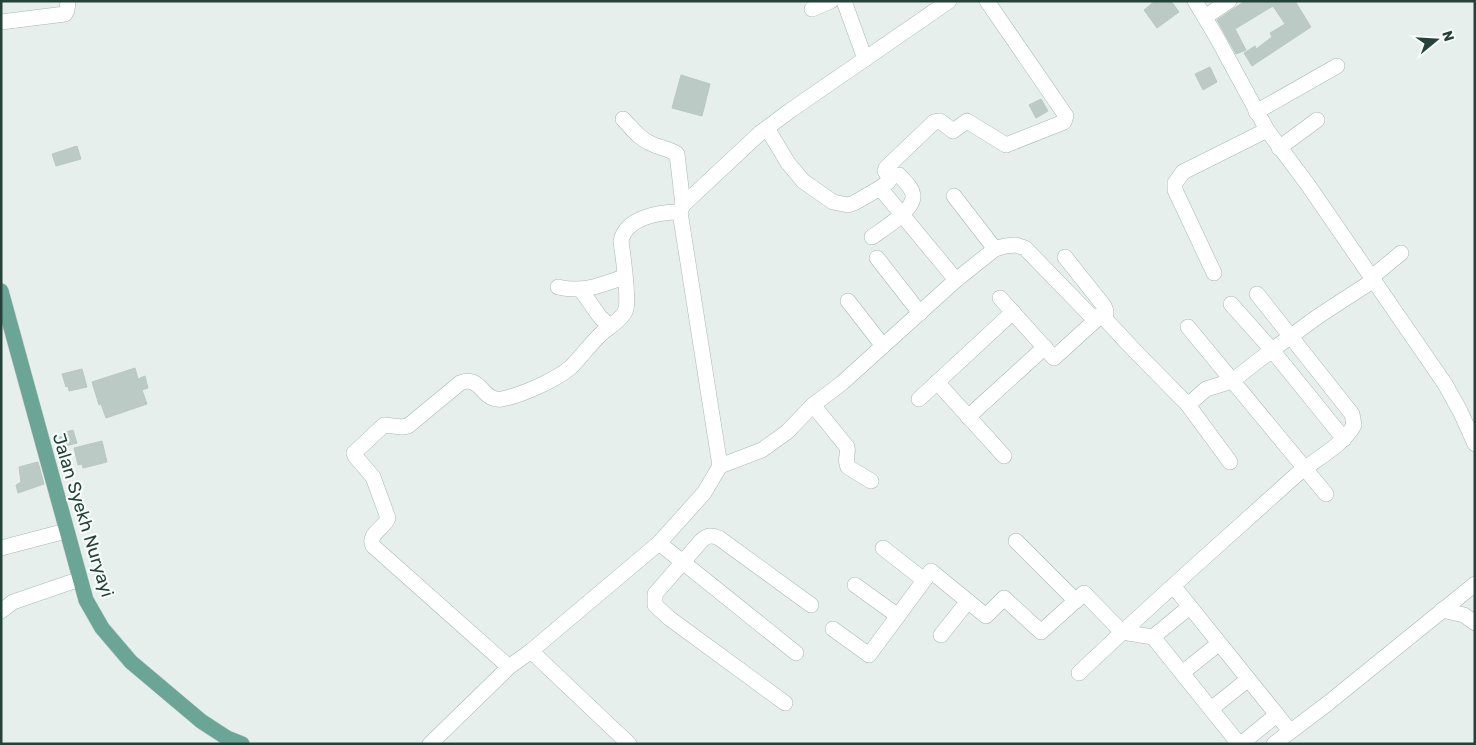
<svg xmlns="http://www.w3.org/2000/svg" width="1476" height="745" font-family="Rubik,sans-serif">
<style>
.building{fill:#bbcac4;stroke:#b8c9c2}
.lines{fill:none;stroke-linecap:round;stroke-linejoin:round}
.minor-casing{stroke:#a8b8b2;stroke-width:16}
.major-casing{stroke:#c2cac8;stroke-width:16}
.minor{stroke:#fff;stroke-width:15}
.major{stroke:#6aa596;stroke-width:15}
.labels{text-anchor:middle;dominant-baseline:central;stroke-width:4.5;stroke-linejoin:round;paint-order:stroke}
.street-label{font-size:18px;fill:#24423a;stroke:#f7fbf9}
</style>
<rect width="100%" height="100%" fill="#e6efeb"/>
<g class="building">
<polygon points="1155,1 1171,1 1179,12 1157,28 1144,10"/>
<polygon points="1245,1 1295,1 1311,27 1252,66 1244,53 1255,46 1256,49 1272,37 1270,33 1285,24 1273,6 1235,29 1246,50 1236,54 1217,20"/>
<polygon points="1210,67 1217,82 1203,90 1195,74"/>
<polygon points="681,75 710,84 702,116 672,108"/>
<polygon points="1041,99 1048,111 1036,118 1029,105"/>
<polygon points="77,146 81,159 56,166 52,154"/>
<polygon points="135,368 138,379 145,376 148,388 142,390 147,404 106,418 101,404 99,405 92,382"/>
<polygon points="82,369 87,387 69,391 68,386 66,387 62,374"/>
<polygon points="73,430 77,443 62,447 59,437 63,436 62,433"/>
<polygon points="102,441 107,462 83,468 82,464 78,465 74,448"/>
<polygon points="38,462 44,484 18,493 16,485 21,482 19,467"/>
</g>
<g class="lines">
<g class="minor-casing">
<g id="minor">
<polyline points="844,1 865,59"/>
<polyline points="1195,1 1217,38 1267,130 1308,185 1445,384 1460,411 1475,444"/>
<polyline points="812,9 831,1"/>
<polyline points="1205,17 1229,1"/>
<polyline points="1,22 65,14 67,10 68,1"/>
<polyline points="1256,112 1337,66"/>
<path d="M 623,119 C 631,127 639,139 650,143 C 659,148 668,148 677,154 L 683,205"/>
<polyline points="767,128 788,163 803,181 833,202 848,205 854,203 880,188 888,182 890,179 885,171 886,168 934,122 940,121 953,131 967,121 1006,145 1064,122 1066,116 987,1"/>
<polyline points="1279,148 1317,120"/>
<polyline points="880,188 956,280"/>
<polyline points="954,196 995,249"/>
<path d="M 872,237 C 883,229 915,210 913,195 C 912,187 904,181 899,175"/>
<polyline points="1065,257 1104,306 1106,311 1105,319"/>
<polyline points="877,258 920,313"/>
<polyline points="1214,273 1175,190 1175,183 1183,172 1267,130"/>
<polyline points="1372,277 1401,253"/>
<path d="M 558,287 C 584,293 601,285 624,277"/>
<polyline points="581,290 600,317 610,326"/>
<polyline points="1000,298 1054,358 1098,318"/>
<polyline points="848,301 883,346"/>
<polyline points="1231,304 1272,350 1344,439"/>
<polyline points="1188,327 1326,494"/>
<polyline points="937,382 1004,456"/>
<polyline points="919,399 1013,312"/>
<path d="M 813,405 L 847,447 C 849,454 844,459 848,467 L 871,481"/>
<polyline points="1188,405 1230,462"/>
<polyline points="968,417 1045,347"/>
<polyline points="720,466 762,450 787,432 813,405 842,383 956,280 995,249 1005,246 1016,245 1025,248 1090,315 1105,319 1135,351 1188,405 1206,389 1232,381 1272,350 1320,315 1374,280"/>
<polyline points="1016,541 1076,601"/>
<polyline points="659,543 796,653"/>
<polyline points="1,548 66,531"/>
<polyline points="883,548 924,580"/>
<polyline points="855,585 898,616"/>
<polyline points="1179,593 1290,731"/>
<polyline points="1442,610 1464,615 1475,623"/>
<polyline points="1,611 13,602 80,579"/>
<polyline points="833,629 869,655 931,571 986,616 1004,598 1041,632 1084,593 1122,632 1153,637 1239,744"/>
<polyline points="941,635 968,601"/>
<polyline points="1153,637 1187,609"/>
<polyline points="531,651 629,744"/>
<path d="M 509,667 L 373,546 C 367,534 385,528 388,518 L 373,477 L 355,456 L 354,453 L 384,425 L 402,427 L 408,426 L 460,383 C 482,374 481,402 502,399 C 522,395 556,380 571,367 C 582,356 591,343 602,333 C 609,327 623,319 626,309 C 629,296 623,257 621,241 C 626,217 660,212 680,212"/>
<path d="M 1079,673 C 1149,606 1222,542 1294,477 C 1312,461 1343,446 1354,425 L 1352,414 L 1348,409 L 1257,294"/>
<polyline points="1182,673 1217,645"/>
<path d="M 785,703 L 669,618 L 655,605 L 655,594 L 702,540 C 708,535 712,535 719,538 L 811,605"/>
<polyline points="1211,709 1246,681"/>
<polyline points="430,744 509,667 531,651 659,543 704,493 720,466 680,212 683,205 760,133 791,110 949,1"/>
<polyline points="1241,744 1274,717"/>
<polyline points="1274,744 1327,704 1475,584"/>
</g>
</g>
<g class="major-casing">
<polyline id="major" points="1,291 86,600 102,628 131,662 201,721 227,738 242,744"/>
</g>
<use href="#minor" class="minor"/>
<use href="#major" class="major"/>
</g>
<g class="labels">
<g class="street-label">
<text transform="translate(83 515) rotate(73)">Jalan Syekh Nuryayi</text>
</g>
</g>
<rect width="1476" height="745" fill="none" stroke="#24423a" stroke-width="5"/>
<g transform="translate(1436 40) rotate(72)" stroke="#f7fbf9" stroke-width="4" paint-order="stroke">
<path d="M0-4L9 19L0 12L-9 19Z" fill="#24423a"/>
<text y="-8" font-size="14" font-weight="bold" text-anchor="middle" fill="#24423a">N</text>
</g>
</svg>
